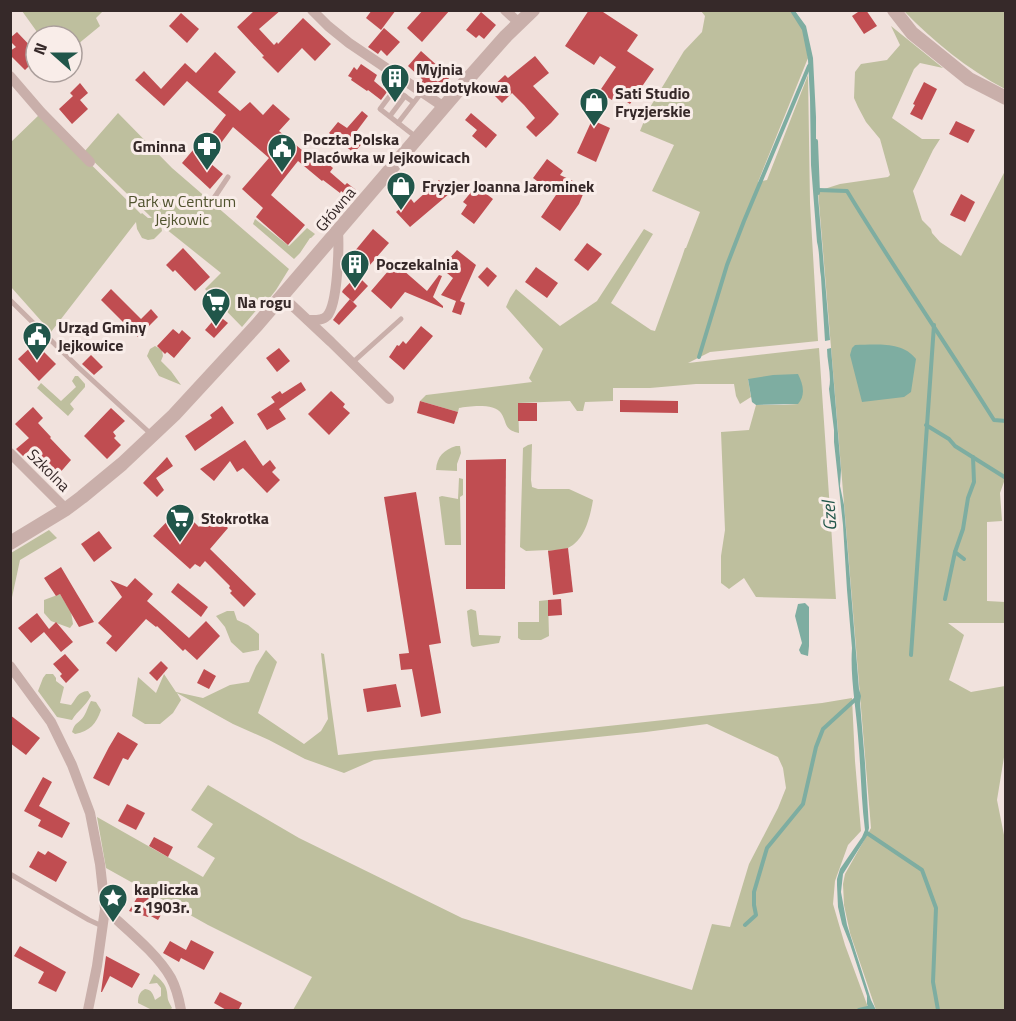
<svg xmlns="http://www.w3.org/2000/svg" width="1016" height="1021" font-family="'Titillium Web',sans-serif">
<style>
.green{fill:#bebf9e}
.water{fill:#7eada1}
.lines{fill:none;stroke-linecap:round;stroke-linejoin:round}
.stream{stroke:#7eada1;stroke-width:4}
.building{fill:#c04d51}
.service{stroke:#c9afaa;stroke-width:5}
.minor{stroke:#c9afaa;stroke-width:10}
.tertiary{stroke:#c9afaa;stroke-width:14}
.labels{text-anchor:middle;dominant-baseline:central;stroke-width:6;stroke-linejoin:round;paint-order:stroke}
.poi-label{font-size:16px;font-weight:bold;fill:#362929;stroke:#f9ede9;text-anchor:start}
.park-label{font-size:16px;fill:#50532e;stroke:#f9ede9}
.street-label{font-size:16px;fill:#362929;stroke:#f9ede9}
.water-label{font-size:18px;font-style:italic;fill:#21564a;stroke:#f9ede9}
</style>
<rect width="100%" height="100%" fill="#f1e2dd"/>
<g class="green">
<polygon points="22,11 103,11 96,18 100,26 72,49 72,36 40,36"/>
<path d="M 701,11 L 795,11 L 802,23 L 808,58 L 758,182 L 767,180 L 808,75 L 810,203 L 818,341 L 710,352 L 688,363 L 819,348 L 836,599 L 756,597 L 744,578 L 729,589 L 721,583 L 721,556 L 725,530 L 721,432 L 749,430 L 756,405 L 784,405 L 798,404 L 748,379 L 751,397 L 740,404 L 736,396 L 734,384 L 696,384 L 650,388 L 613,388 L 613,401 L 585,402 L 583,411 L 577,411 L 570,401 L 518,403 L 519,433 C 503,429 508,424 501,413 C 495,403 469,406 459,408 L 458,412 L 420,401 L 426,395 L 532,382 L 529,378 L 543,349 L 506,307 L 510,298 L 516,289 L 560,326 L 597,301 L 644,229 L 653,234 L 611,303 L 651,330 L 655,331 L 682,257 L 685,248 L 686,248 L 700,212 L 652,191 L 674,145 L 640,131 L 649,109 L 684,51 L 702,32 L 705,16 Z"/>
<path d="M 904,11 L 1005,11 L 1005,89 C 967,69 933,41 904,11 Z"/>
<polygon points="891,26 943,68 920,63 914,69 892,118 922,139 940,139 933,150 913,191 922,220 931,229 932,233 940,242 961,256 1005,171 1005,479 1000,493 1002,521 987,522 987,601 1005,602 1005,623 948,623 964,635 949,680 971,692 1005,686 1006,745 997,800 1004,835 1006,835 1005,1010 876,1010 850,933 844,905 843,884 845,874 871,828 818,191 840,184 888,177 890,175 880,139 866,122 858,107 854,98 855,72 861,64 887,60 900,45"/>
<polygon points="118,113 172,168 289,269 276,290 261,309 259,307 242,327 205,289 221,273 161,225 162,231 154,239 148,240 142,238 137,229 136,222 51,332 11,287 10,143 40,114 141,214 142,213 148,218 152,218 84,152"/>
<polygon points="255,219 289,246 307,228 315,234 311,238 310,238 300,253 294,259 253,224"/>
<polygon points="155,346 162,350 163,356 161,361 171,371 181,385 159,376 147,356 150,349"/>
<polygon points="75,376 78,376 85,384 85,387 70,404 74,409 68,416 37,388 41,383 61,401 76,387 72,381"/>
<path d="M 532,444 L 531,480 L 532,487 L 538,489 L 569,489 L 593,500 C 590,517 585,540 568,548 C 563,550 554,550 548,551 L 548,550 L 526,551 L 520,547 L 523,448 L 528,445 Z"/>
<path d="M 456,446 L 460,446 L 461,453 L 457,464 L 457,471 L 436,470 C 437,456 444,450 456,446 Z"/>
<polygon points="459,478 463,479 463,495 460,497 461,545 445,545 439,497 442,496 458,499"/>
<polygon points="49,530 57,538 20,560 11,602 11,553"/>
<polygon points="60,594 71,612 73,624 70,628 51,621 44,613 44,600"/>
<polygon points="548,600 549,636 541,640 521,640 518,638 518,622 539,622 539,601"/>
<polygon points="471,609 476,611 479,635 501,636 499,643 473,647 471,645 467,611"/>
<polygon points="227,611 234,611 237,620 248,625 259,634 259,650 243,653 231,642 225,627 216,616"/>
<polygon points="266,650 277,662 258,713 304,744 321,731 328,719 321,653 324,654 338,755 822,703 852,698 855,761 861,831 848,845 835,881 833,904 845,945 869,1010 293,1010 312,977 208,925 106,868 97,817 203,877 215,858 197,847 213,824 191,810 208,785 299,838 462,918 692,990 712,924 730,927 749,864 778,808 786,788 783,768 778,757 707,724 646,732 374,760 344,773 305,759 269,740 233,724 177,693 181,700 173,713 160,724 145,724 132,716 138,677 156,693 164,674 176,692 203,698 230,685 249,682 256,666"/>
<path d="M 46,674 L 53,674 L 56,678 L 56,681 L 64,687 L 60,703 L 71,705 C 77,698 77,692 88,691 L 91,696 C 85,707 78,710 72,720 L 57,717 L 38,691 L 43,678 Z"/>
<path d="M 91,701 L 96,702 L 101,710 C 96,724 90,731 75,734 L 72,732 C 75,721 79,724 84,716 C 87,711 88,706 91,701 Z"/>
<path d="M 154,974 C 160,979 166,984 167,992 C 168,1000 167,999 172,1008 L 170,1010 L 152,1010 L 138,1003 C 138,997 139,992 145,989 C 152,990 153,994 155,1000 L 161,996 L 161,988 L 157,983 L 149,984 Z"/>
</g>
<g class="water">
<path d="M 790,11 L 795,11 L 806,26 L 813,58 L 816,117 L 816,172 L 830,340 L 825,341 L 821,277 C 819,265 820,254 817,242 L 811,165 L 810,98 L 808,60 L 802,30 Z"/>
<path d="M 855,345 C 875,345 902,341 916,359 L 911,392 L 904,397 L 862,402 L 850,355 L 852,348 Z"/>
<path d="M 831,348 L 841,470 L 840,486 L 844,505 L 859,689 L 861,696 L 860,703 L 865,763 L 869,828 L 867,836 L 843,874 L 841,892 L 847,925 L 871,1000 L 876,1010 L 869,1010 L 867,1004 L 867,996 L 850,944 L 842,924 L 838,907 L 837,885 L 837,879 L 840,869 L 862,837 L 865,830 C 861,799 861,768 858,736 C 856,707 850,677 852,648 L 847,590 L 843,525 L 834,442 L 834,430 L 829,389 C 832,376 827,362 827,349 Z"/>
<path d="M 798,374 C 803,384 806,395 798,404 L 756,405 L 752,402 L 748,379 L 773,375 Z"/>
<polygon points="805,603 809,607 809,646 808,656 801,654 799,650 802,643 795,616 798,604"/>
</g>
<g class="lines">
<g class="stream">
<polyline points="816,141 818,193"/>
<path d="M 818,190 L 847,191 C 892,265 941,336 987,409 L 994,420 L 1006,421"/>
<polyline points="699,357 727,265 744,221 809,66"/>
<polyline points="926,425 949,439 955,446 1006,478"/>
<polyline points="955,552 964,559"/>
<polyline points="945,599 955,552 963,529 968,498 974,482 973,457"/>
<polyline points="911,655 934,325"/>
<polyline points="867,833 922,870 936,908 933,982 938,1010"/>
<polyline points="745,925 756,915 754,905 754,892 767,848 803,804 816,747 823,729 858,697"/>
<polyline points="859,1010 872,1007"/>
</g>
</g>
<g class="building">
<polygon points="255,10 281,10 259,29 274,45 277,42 278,44 303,18 331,44 315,61 302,48 278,73 262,57 264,56 237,27"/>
<polygon points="372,10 396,10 381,30 366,18"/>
<polygon points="423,10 450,10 422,42 407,28"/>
<polygon points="589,10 600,10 638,35 627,51 654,69 630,104 615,94 612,100 599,92 616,67 600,56 594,65 565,46"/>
<polygon points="861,10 866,10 877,26 864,34 852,16"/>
<polygon points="481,12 496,25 484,39 479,35 476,38 466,30"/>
<polygon points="181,13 199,29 187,43 169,26"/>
<polygon points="384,28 400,42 387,56 381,50 378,54 368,47"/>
<polygon points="17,32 36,52 36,59 25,70 10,55 10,51 16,47 10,41 10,38"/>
<polygon points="421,51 450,77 436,93 421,82 423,80 408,66"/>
<polygon points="215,52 236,72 218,92 240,111 250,102 263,115 273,104 290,119 279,131 308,155 312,150 333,168 330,172 345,185 347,183 356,190 350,198 341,191 340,193 323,180 322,181 298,161 271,195 305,225 288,245 256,217 263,208 242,189 269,158 233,127 212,155 215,157 210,163 223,174 210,189 182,163 199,143 202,146 226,115 187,81 164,106 135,80 144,71 161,89 185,63 196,73"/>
<polygon points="535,56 549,73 533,86 559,114 551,123 536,137 526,127 535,118 524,105 512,93 502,103 489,90 505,75 508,78"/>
<polygon points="361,64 377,75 374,81 387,92 381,100 368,90 367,91 351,80 352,78 348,76 354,67 357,70"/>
<polygon points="924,82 937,89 922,120 910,114 915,105 913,104"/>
<polygon points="80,83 88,93 80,100 88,109 72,124 59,109 73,96 70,93"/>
<polygon points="362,111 368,116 356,132 365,140 354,153 329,133 338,122 347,128"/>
<polygon points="471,113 497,135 486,148 472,136 477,130 465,120"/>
<polygon points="592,120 610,128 596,162 577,153"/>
<polygon points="956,121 975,130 968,143 949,134"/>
<polygon points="547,159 563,171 560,175 586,187 579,204 560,231 541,217 556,195 533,178"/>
<polygon points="439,180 450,193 410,227 396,212 411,199 414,203"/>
<polygon points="476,186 493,199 474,224 461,214 467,205 463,202"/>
<polygon points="961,194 975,202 965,222 950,215"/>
<polygon points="373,229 389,243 369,266 354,252"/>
<polygon points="587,243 602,254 588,271 574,260"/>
<polygon points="183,248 210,277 195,291 175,270 173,272 166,265"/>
<polygon points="457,250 476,265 460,301 465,303 461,315 452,312 456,301 441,295 453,278 441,268"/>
<polygon points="395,263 427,291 439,275 442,276 433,297 443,306 443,308 405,292 391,309 371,291"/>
<polygon points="487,267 497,276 488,287 478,277"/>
<polygon points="536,267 558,283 547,298 525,282"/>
<polygon points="357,275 368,286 353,302 342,292 343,290"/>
<polygon points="111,289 141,319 151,309 158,317 138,337 101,300"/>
<polygon points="350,299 357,306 339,325 333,320 338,313"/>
<polygon points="218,315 228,323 214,338 205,330"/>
<polygon points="421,326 433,336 404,370 389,357 397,345 399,346 403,341 406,344"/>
<polygon points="173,329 179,334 182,330 191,338 174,358 167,352 165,354 157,346"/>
<polygon points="35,343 56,364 39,381 18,359"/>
<polygon points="279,348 290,361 277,372 266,358"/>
<polygon points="91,355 103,367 94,375 82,364"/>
<polygon points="301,382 306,390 279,409 286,419 267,430 257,414 275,402 279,408 271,397 280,391 282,394"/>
<polygon points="331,391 345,404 343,407 350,413 329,435 308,414"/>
<polygon points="620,400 678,401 678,413 620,412"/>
<polygon points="420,401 458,412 454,424 417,413"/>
<rect x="518" y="403" width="19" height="18"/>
<polygon points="222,406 234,423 195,451 185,436 212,418 210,415"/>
<polygon points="33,407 43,418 38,423 51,437 50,438 71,460 58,475 32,448 23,456 16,449 29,438 15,424"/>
<polygon points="111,408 125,421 113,432 116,436 114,438 121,445 107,459 84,436"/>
<polygon points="245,440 263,466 270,460 276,468 272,472 280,480 267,493 243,468 237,472 230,461 214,481 200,469"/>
<polygon points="167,457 173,466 156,478 164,490 157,497 143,483"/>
<polygon points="506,459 505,589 466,589 466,460"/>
<polygon points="416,492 441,643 429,645 441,713 421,717 412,669 401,670 399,654 409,653 384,497"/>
<polygon points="180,508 199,527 212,513 228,528 210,549 256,594 244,607 230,593 232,591 229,588 230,586 205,561 200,567 195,564 190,569 153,536"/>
<polygon points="99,531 112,548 94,562 81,544"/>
<polygon points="568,548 573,592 553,595 548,551"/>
<polygon points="61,567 77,594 94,622 79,627 60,594 56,596 44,578"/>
<polygon points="135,578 153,594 147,601 189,638 206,621 220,636 197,660 185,649 183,651 157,626 156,627 146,619 116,652 106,643 112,636 98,623 122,597 110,580 127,587"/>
<polygon points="178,583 208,607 201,617 171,592"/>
<polygon points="561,599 562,615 548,616 548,600"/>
<polygon points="37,613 49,629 56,622 73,642 61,652 44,632 31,643 18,628"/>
<polygon points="65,654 79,670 66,683 60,676 62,674 53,664"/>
<polygon points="161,661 168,668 157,681 149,673"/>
<polygon points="204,669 216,676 209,689 197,683"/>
<polygon points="396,684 401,707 367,712 363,689"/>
<polygon points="10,715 40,738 26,755 10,743"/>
<polygon points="118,732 138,744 128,760 123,758 109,786 93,778 109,747"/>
<polygon points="43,777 52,782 39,806 70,823 62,838 38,826 41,820 24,811"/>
<polygon points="127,804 145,813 136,830 118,821"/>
<polygon points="154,837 173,847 168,857 149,846"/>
<polygon points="38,851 45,855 48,851 67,862 56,882 29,867"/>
<polygon points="141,891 166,906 158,920 149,915 148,917 129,911"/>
<polygon points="191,940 214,952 204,970 181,958 179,962 163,953 170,941 186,950"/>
<polygon points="20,946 66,972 56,992 38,983 44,972 14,956"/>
<polygon points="106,956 140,974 132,988 110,976 102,992 101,992"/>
<polygon points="220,992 242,1003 238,1011 228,1011 214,1003"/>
</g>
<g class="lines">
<g class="service">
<polyline points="413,102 395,89 380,109 416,137"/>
<polyline points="390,116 405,96"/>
<polyline points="398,123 422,92"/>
<polyline points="214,198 228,177"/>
<polyline points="10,300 78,367 151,434"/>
<polyline points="352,363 401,319"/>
<polyline points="10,874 89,920 102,926"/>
</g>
<g class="minor">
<polyline points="312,10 328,26 349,43 444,107"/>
<polyline points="505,10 519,23"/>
<polyline points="10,76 41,112 90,162"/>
<polyline points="282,296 331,342 389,399"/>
<path d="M 308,320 C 315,320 322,321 327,316 C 338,304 339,247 338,231"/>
<polyline points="10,453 66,509"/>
<polyline points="10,666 51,722 72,765 90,813 100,864 105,909 97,966 88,1010"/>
<path d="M 105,909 C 126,929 157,953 171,978 C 177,989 179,999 181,1010"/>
</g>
<g class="tertiary">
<polyline points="894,10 912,33 969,79 1006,98"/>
<polyline points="10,543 66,509 82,497 122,464 174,415 257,325 467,80 506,36 533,10"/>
</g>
</g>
<defs>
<g id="building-pin" transform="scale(1.5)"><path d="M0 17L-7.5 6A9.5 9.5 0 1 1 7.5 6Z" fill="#21564a" stroke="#f9ede9"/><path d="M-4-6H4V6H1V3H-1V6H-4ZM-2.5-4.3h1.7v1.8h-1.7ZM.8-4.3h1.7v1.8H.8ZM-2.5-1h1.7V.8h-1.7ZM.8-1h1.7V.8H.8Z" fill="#fff"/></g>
<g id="shop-pin" transform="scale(1.5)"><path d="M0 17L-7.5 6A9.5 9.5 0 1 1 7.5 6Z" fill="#21564a" stroke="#f9ede9"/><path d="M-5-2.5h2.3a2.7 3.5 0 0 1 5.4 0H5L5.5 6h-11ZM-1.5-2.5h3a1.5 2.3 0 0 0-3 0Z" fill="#fff"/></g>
<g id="pharmacy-pin" transform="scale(1.5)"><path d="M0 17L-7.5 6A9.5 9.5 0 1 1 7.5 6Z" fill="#21564a" stroke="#f9ede9"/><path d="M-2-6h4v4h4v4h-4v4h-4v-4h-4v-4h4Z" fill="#fff"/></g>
<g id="civic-pin" transform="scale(1.5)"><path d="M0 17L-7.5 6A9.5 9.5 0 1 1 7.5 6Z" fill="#21564a" stroke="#f9ede9"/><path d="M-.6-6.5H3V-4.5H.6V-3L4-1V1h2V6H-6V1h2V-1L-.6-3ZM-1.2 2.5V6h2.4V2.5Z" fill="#fff"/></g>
<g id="supermarket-pin" transform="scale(1.5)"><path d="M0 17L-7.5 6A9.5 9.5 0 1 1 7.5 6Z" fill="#21564a" stroke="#f9ede9"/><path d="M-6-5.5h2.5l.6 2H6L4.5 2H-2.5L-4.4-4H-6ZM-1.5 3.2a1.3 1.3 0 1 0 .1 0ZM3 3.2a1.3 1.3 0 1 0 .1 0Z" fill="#fff"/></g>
<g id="sight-pin" transform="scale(1.5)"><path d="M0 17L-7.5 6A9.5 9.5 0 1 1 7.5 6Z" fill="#21564a" stroke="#f9ede9"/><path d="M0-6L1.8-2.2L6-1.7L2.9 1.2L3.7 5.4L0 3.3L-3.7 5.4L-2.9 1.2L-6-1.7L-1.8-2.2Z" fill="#fff"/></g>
</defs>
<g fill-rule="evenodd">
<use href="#building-pin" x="395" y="78"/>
<use href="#shop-pin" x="594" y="102"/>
<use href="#pharmacy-pin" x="207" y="146"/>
<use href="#civic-pin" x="282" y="148"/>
<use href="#shop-pin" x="401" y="186"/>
<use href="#building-pin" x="355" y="264"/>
<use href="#supermarket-pin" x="216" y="302"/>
<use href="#civic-pin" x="37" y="336"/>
<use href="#supermarket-pin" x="180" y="518"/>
<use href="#sight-pin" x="113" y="898"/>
</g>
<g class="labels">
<g class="poi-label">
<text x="416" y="69">Myjnia<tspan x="416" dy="18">bezdotykowa</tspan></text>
<text x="615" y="93">Sati Studio<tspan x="615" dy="18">Fryzjerskie</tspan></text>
<text x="303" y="139">Poczta Polska<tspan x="303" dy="18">Placówka w Jejkowicach</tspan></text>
<text x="186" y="146" text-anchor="end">Gminna</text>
<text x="422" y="186">Fryzjer Joanna Jarominek</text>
<text x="376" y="264">Poczekalnia</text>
<text x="237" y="302">Na rogu</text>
<text x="58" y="327">Urząd Gminy<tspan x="58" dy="18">Jejkowice</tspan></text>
<text x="201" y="518">Stokrotka</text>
<text x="134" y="889">kapliczka<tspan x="134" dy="18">z 1903r.</tspan></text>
</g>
<g class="park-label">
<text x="182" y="201">Park w Centrum<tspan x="182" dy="18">Jejkowic</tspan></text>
</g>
<g class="street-label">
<text transform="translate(335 209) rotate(-50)">Główna</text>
<text transform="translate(49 470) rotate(45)">Szkolna</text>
</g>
<g class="water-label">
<text transform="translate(829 516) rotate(-94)">Gzel</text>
</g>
</g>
<rect width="1016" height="1021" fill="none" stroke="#362929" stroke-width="24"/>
<g transform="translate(54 54) rotate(291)"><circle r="28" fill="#f9ede9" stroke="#ab9f9c" stroke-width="1.5"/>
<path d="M0-4.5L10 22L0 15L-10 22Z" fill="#21564a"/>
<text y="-9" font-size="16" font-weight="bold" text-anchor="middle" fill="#362929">N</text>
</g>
</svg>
